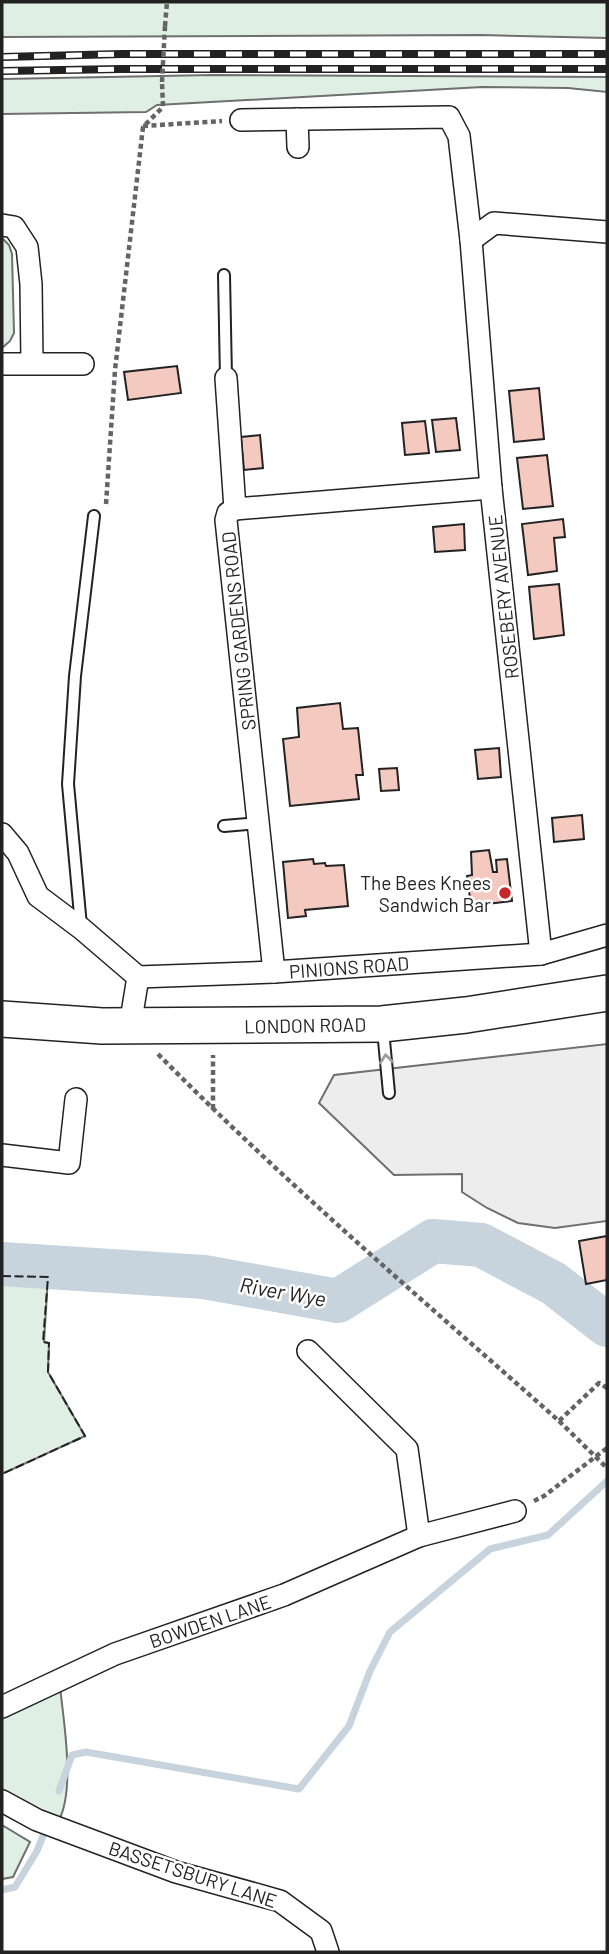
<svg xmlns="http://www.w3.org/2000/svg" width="609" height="1954" font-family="Barlow,sans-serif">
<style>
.green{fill:#e0efe3;stroke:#6f6f6f;stroke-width:2}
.parking{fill:#ededed;stroke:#6f6f6f;stroke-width:2}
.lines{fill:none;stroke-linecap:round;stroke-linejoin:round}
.stream{stroke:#c7d3dd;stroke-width:7}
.river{stroke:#c7d3dd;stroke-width:44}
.building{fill:#f3c9c0;stroke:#222;stroke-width:2}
.service-casing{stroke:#222;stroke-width:14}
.minor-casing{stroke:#222;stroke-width:24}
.primary-casing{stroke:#222;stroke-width:38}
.path{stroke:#646464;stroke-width:4.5;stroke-dasharray:5 3.5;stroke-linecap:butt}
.service{stroke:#fff;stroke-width:10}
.minor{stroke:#fff;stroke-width:21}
.primary{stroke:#fff;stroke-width:35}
.rail-casing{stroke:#222;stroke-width:8}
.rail{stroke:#fff;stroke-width:5;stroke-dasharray:16;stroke-linecap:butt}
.path-bridge{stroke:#646464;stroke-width:4.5;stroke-dasharray:5 3.5;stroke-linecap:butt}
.fence{stroke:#222;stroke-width:2;stroke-dasharray:9 3.5;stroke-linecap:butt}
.oneway{stroke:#9c9c9c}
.poi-dot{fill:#c62828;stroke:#fff;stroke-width:2.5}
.labels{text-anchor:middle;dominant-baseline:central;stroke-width:5;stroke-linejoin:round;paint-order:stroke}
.street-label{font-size:19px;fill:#222;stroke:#fff}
.poi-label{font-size:19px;fill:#222;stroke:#fff;text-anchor:end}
.water-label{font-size:21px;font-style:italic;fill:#222;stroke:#fff}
</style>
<rect width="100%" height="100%" fill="#fff"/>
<g class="green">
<polygon points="2,2 607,2 607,38 481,35 2,37"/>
<polygon points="213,75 607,77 607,92 568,88 482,87 157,105 146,112 2,114 2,79"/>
<polygon points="2,238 9,245 12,254 14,333 10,341 2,348"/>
<polygon points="2,1276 48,1277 44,1342 49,1343 48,1372 85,1436 2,1474"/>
<path d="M 60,1687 C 64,1723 75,1789 59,1820 L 2,1794 L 2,1710 Z"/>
<polygon points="2,1825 30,1842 13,1877 2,1879"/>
</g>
<polygon class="parking" points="607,1044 607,1221 555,1228 518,1223 487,1208 462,1192 462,1174 394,1175 319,1103 334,1075"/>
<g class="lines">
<g class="stream">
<polyline points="59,1791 72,1755 86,1752 299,1789 349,1726 370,1671 390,1632 490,1549 548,1535 607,1481"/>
<polyline points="2,1890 15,1887 37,1851 44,1833"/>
</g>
<polyline class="river" points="2,1264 204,1277 338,1301 433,1241 481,1245 553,1283 607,1325"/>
</g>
<g class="building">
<polygon points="177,366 181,393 128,400 124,372"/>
<polygon points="539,388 544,439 514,442 509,391"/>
<polygon points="456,418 460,450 436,452 432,420"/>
<polygon points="425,421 429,453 405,455 402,423"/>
<polygon points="260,435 263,468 244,470 241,437"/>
<polygon points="547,455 553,506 523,509 517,458"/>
<polygon points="563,519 565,537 554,538 557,571 528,575 522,524"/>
<polygon points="464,524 465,550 435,552 433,527"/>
<polygon points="559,584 564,635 534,639 529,587"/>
<polygon points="340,703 343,729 358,728 363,775 356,775 359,799 290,806 283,739 299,737 297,708"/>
<polygon points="499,748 501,777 478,779 475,750"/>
<polygon points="397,768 399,790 381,791 379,769"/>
<polygon points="582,815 584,839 554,842 552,818"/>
<polygon points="489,850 493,872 497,872 496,860 507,859 512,901 471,906 467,876 472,875 471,852"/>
<polygon points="313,859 314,864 325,863 326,866 344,865 348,906 305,910 306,916 288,918 283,862"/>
<polygon points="607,1236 607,1280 586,1284 579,1241"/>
</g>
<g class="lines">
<g class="service-casing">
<g id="service">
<polyline points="224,275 226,378"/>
<polyline points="224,826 258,823"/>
<polyline points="81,926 68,784 75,676 94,516"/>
<polyline points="383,1030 389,1093"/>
</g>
</g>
<g class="minor-casing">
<g id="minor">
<polyline points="297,119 298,147"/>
<polyline points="241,120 449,117 459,136 471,240 491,488 541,954"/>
<polyline points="2,225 14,227 27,247 31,284 32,363"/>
<polyline points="471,240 494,223 607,232"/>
<polyline points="2,364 83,364"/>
<polyline points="226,378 235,509"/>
<polyline points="2,834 18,853 38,896 82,929 138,977"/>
<polyline points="274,972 226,520 228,513 235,509 491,488"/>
<polyline points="138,977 274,972 541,954 607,935"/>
<polyline points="130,1026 138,977"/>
<polyline points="2,1155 69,1163 76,1099"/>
<polyline points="308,1351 407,1449 419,1536"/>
<polyline points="2,1707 115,1654 284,1595 419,1536 515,1511"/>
<polyline points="2,1801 37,1820 176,1872 280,1901 321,1931 328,1952"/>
</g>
</g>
<g class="primary-casing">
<polyline id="primary" points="2,1019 102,1026 382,1024 466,1015 607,993"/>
</g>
<g class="path">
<polyline points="165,26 167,2"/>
<polyline points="143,126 222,121"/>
<polyline points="106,504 115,370 143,127 163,107 162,82"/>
<path d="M 158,1054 C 285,1183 424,1301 559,1421 L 599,1383 L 607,1388"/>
<polyline points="213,1109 213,1055"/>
<polyline points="534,1501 544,1496 607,1448"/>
</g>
<use href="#service" class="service"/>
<use href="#minor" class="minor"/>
<use href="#primary" class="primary"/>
<g class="rail-casing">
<g id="rail">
<polyline points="2,57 122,54 607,54"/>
<polyline points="2,71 122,69 607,69"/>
</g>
</g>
<use href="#rail" class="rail"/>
<g class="path-bridge">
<polyline points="162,82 165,26"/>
<polyline points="559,1421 607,1468"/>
</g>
<polyline class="fence" points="2,1276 48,1277 43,1342 49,1343 48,1372 85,1436 2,1474"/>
</g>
<defs><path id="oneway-chevron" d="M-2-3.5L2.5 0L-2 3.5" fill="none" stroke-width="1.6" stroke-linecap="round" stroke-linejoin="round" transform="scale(1.75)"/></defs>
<use class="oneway" href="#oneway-chevron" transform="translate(386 1059) rotate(-96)"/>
<circle class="poi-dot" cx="505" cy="893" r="7"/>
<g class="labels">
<g class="street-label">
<text transform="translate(503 597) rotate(-96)">ROSEBERY AVENUE</text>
<text transform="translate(238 631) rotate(-96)">SPRING GARDENS ROAD</text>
<text transform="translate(349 967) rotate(-4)">PINIONS ROAD</text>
<text transform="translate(305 1025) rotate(-1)">LONDON ROAD</text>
<text transform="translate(210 1621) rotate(-19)">BOWDEN LANE</text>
<text transform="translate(193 1874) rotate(18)">BASSETSBURY LANE</text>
</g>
<g class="poi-label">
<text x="491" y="882">The Bees Knees<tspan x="491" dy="22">Sandwich Bar</tspan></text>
</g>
<g class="water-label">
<text transform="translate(283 1291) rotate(10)">River Wye</text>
</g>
</g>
<rect width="609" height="1954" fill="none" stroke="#222222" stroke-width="7"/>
</svg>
